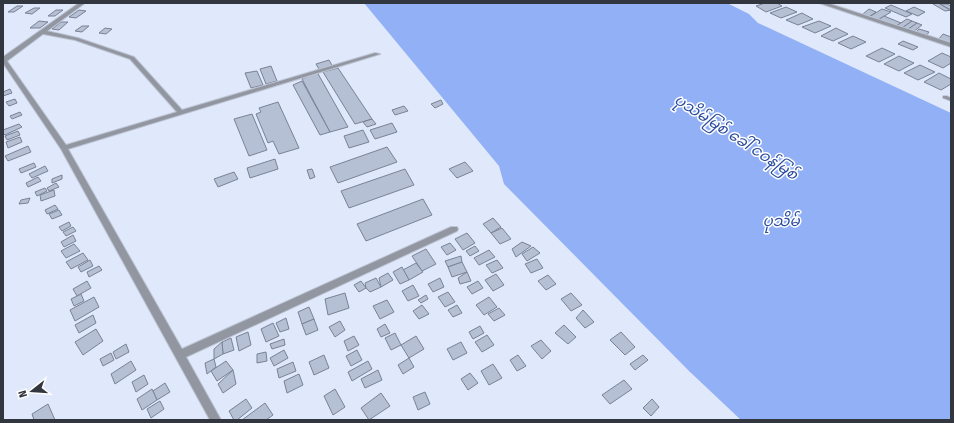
<svg xmlns="http://www.w3.org/2000/svg" width="954" height="423" font-family="'Fira Sans Condensed','Noto Sans Myanmar',sans-serif">
<style>
.water{fill:#91b0f6}
.building{fill:#b6c0d5;stroke:#798296}
.lines{fill:none;stroke-linecap:round;stroke-linejoin:round}
.service-casing{stroke:#bdc5d5;stroke-width:1.5}
.minor-casing{stroke:#bdc5d5;stroke-width:2}
.tertiary-casing{stroke:#bdc5d5;stroke-width:2}
.service{fill:#9296a0;fill-rule:evenodd}
.minor{fill:#9296a0;fill-rule:evenodd}
.tertiary{fill:#9296a0;fill-rule:evenodd}
.labels{text-anchor:middle;dominant-baseline:central;stroke-width:3;stroke-linejoin:round;paint-order:stroke}
.water-label{font-size:15px;font-style:italic;fill:#2c4c9d;stroke:#fff}
</style>
<rect width="100%" height="100%" fill="#e0e9fb"/>
<polygon class="water" points="364,3 727,3 749,14 758,23 951,113 951,420 741,420 689,371 504,184 499,166"/>
<g class="building">
<polygon points="765,3 777,3 782,6 766,12 756,6"/>
<polygon points="938,3 950,10 951,10 945,11 933,4"/>
<polygon points="940,4 947,4 951,6 951,10"/>
<polygon points="891,5 912,14 906,17 885,8"/>
<polygon points="17,6 23,6 14,12 8,12"/>
<polygon points="786,7 797,12 781,18 770,13"/>
<polygon points="914,7 925,12 918,16 906,11"/>
<polygon points="34,8 40,8 32,14 25,13"/>
<polygon points="869,9 876,12 869,17 863,14"/>
<polygon points="882,9 891,12 878,20 869,17"/>
<polygon points="56,10 63,10 55,16 48,16"/>
<polygon points="79,10 86,11 76,18 69,17"/>
<polygon points="802,13 813,19 798,25 786,20"/>
<polygon points="884,16 901,23 896,26 878,20"/>
<polygon points="907,19 912,21 902,28 896,26"/>
<polygon points="39,21 48,22 40,28 30,28"/>
<polygon points="819,21 831,26 815,33 802,27"/>
<polygon points="912,21 917,23 907,30 902,28"/>
<polygon points="61,22 68,22 59,30 52,29"/>
<polygon points="917,23 922,25 913,32 907,30"/>
<polygon points="82,26 89,26 82,32 75,31"/>
<polygon points="105,28 112,29 106,34 99,33"/>
<polygon points="836,28 848,34 833,41 821,36"/>
<polygon points="919,29 929,32 926,36 916,32"/>
<polygon points="943,34 951,37 951,44 938,40"/>
<polygon points="853,36 866,42 851,49 838,43"/>
<polygon points="903,41 918,47 913,50 898,44"/>
<polygon points="882,48 895,54 879,62 866,56"/>
<polygon points="942,53 951,57 951,63 943,68 928,61"/>
<polygon points="899,56 914,63 899,71 884,64"/>
<polygon points="329,60 333,67 320,71 316,64"/>
<polygon points="920,65 935,72 918,80 904,73"/>
<polygon points="271,66 277,81 266,84 260,69"/>
<polygon points="338,68 372,119 355,124 323,72"/>
<polygon points="257,71 263,85 251,88 245,73"/>
<polygon points="317,72 348,127 330,132 302,79"/>
<polygon points="939,73 951,79 951,84 941,90 924,82"/>
<polygon points="302,81 330,132 320,135 293,85"/>
<polygon points="10,89 12,93 3,96 3,92"/>
<polygon points="15,99 17,103 9,106 6,102"/>
<polygon points="441,100 443,104 435,108 431,104"/>
<polygon points="278,102 299,148 279,154 273,141 268,143 256,114 261,112 259,108"/>
<polygon points="404,106 408,111 395,115 392,110"/>
<polygon points="20,112 22,115 12,119 10,116"/>
<polygon points="252,114 267,150 249,156 234,119"/>
<polygon points="372,119 376,124 367,127 363,122"/>
<polygon points="392,123 397,132 375,139 370,130"/>
<polygon points="19,124 22,127 5,135 3,133 3,130"/>
<polygon points="363,130 369,142 349,148 344,136"/>
<polygon points="18,131 20,135 7,140 5,136"/>
<polygon points="20,137 22,142 8,148 6,142"/>
<polygon points="28,146 31,152 8,161 5,156"/>
<polygon points="387,147 397,162 338,183 330,167"/>
<polygon points="275,159 278,169 250,178 247,168"/>
<polygon points="465,162 473,171 457,178 449,169"/>
<polygon points="34,163 36,167 21,173 19,169"/>
<polygon points="45,166 48,171 32,178 29,174"/>
<polygon points="312,169 315,177 310,179 307,170"/>
<polygon points="405,169 414,185 349,208 341,191"/>
<polygon points="234,172 238,179 218,187 214,179"/>
<polygon points="62,175 62,179 52,183 52,179"/>
<polygon points="38,177 41,181 28,187 26,183"/>
<polygon points="56,183 59,187 49,191 47,188"/>
<polygon points="45,188 47,191 37,196 35,192"/>
<polygon points="54,190 55,196 41,201 40,195"/>
<polygon points="30,198 28,203 19,204 21,200"/>
<polygon points="423,199 432,215 366,241 357,224"/>
<polygon points="55,205 58,209 47,214 45,210"/>
<polygon points="59,210 62,215 52,219 49,214"/>
<polygon points="493,218 501,227 491,233 483,224"/>
<polygon points="69,222 71,226 62,231 59,227"/>
<polygon points="73,227 76,231 66,236 63,232"/>
<polygon points="502,228 511,239 500,244 491,233"/>
<polygon points="467,233 475,243 463,250 455,239"/>
<polygon points="73,235 76,241 64,247 61,242"/>
<polygon points="522,242 531,246 516,257 512,249"/>
<polygon points="450,243 456,250 447,255 441,247"/>
<polygon points="74,244 80,251 66,258 61,251"/>
<polygon points="475,246 479,251 470,256 466,251"/>
<polygon points="533,247 540,253 527,261 522,254"/>
<polygon points="426,249 436,264 422,271 412,256"/>
<polygon points="489,250 495,257 479,265 474,258"/>
<polygon points="83,253 88,260 71,269 66,262"/>
<polygon points="461,256 462,262 448,267 445,261"/>
<polygon points="537,259 543,268 531,273 525,264"/>
<polygon points="90,260 93,266 81,272 78,267"/>
<polygon points="497,260 503,268 492,273 486,265"/>
<polygon points="462,262 467,272 452,277 448,267"/>
<polygon points="416,263 423,272 409,280 403,270"/>
<polygon points="99,266 102,270 89,277 87,272"/>
<polygon points="402,267 409,280 400,284 393,272"/>
<polygon points="467,272 471,281 460,284 458,278"/>
<polygon points="388,273 393,280 381,287 379,278"/>
<polygon points="496,274 504,285 493,291 485,280"/>
<polygon points="548,275 556,284 546,290 538,281"/>
<polygon points="376,278 381,287 370,292 366,288 365,283"/>
<polygon points="440,278 444,287 433,292 428,284"/>
<polygon points="87,281 91,288 77,296 73,289"/>
<polygon points="361,281 366,288 359,292 354,285"/>
<polygon points="478,281 483,288 472,294 467,287"/>
<polygon points="413,285 419,296 408,301 402,291"/>
<polygon points="448,292 455,302 445,307 438,297"/>
<polygon points="345,293 349,308 328,315 325,299"/>
<polygon points="571,293 582,305 571,311 561,299"/>
<polygon points="81,294 84,301 74,306 71,299"/>
<polygon points="426,295 428,299 421,303 418,300"/>
<polygon points="94,297 99,307 75,321 70,310"/>
<polygon points="489,297 497,307 484,315 476,305"/>
<polygon points="387,300 394,312 380,319 373,306"/>
<polygon points="422,305 429,314 419,319 413,311"/>
<polygon points="457,305 462,313 453,317 448,310"/>
<polygon points="309,307 314,319 302,324 298,312"/>
<polygon points="499,308 505,315 494,321 488,314"/>
<polygon points="583,310 594,322 585,328 576,318"/>
<polygon points="93,315 96,323 79,333 75,325"/>
<polygon points="286,318 289,329 280,332 276,323"/>
<polygon points="314,319 318,330 306,335 302,324"/>
<polygon points="340,321 345,330 335,337 329,327"/>
<polygon points="273,323 279,336 266,342 261,329"/>
<polygon points="385,324 390,333 381,337 377,329"/>
<polygon points="564,325 576,337 568,344 555,333"/>
<polygon points="480,326 484,333 473,339 469,332"/>
<polygon points="96,329 103,341 83,355 75,342"/>
<polygon points="248,332 251,345 239,351 236,337"/>
<polygon points="621,332 635,347 625,355 610,340"/>
<polygon points="395,333 401,345 391,350 385,338"/>
<polygon points="487,335 494,345 482,352 475,342"/>
<polygon points="354,336 359,345 348,351 344,341"/>
<polygon points="416,336 424,349 409,358 401,345"/>
<polygon points="231,338 234,350 223,354 222,342"/>
<polygon points="284,339 285,345 272,349 270,344"/>
<polygon points="541,340 551,351 542,359 531,346"/>
<polygon points="222,342 223,354 214,359 214,349"/>
<polygon points="461,342 467,353 453,360 447,349"/>
<polygon points="126,344 129,352 116,359 113,352"/>
<polygon points="284,350 288,358 274,366 270,358"/>
<polygon points="357,350 362,360 351,366 346,356"/>
<polygon points="266,352 267,361 257,363 257,354"/>
<polygon points="111,353 114,360 103,366 100,359"/>
<polygon points="324,355 329,368 314,375 309,362"/>
<polygon points="518,355 526,366 517,371 510,360"/>
<polygon points="643,355 648,360 635,370 630,364"/>
<polygon points="409,358 414,367 403,374 398,365"/>
<polygon points="214,359 216,367 207,374 205,363"/>
<polygon points="131,361 136,370 115,384 111,374"/>
<polygon points="226,361 233,370 217,381 211,371"/>
<polygon points="368,361 372,369 352,381 348,372"/>
<polygon points="293,362 296,371 279,378 277,369"/>
<polygon points="493,364 502,378 489,385 481,371"/>
<polygon points="233,370 236,384 223,393 218,384"/>
<polygon points="378,370 382,380 365,388 361,379"/>
<polygon points="470,373 478,383 468,390 461,379"/>
<polygon points="299,374 303,385 287,393 284,381"/>
<polygon points="144,375 148,384 136,392 132,382"/>
<polygon points="624,380 632,389 610,404 602,395"/>
<polygon points="165,383 170,392 157,400 153,391"/>
<polygon points="152,389 157,400 142,410 137,399"/>
<polygon points="335,389 345,407 333,415 324,396"/>
<polygon points="425,392 430,404 418,410 413,397"/>
<polygon points="381,393 390,406 369,420 361,408"/>
<polygon points="246,399 252,408 237,420 234,420 229,411"/>
<polygon points="652,399 659,407 651,416 643,408"/>
<polygon points="160,401 164,409 151,418 147,409"/>
<polygon points="265,403 273,415 266,420 242,420"/>
<polygon points="48,404 55,420 34,420 32,414"/>
</g>
<g class="lines">
<g class="service-casing">
<polygon id="service" points="943,96 947,96 951,98 951,101 943,98"/>
</g>
<g class="minor-casing">
<path id="minor" d="M 79,3 L 85,3 L 47,31 L 78,38 L 134,57 L 182,110 L 375,53 L 380,54 L 68,149 L 182,349 L 451,227 L 457,227 L 458,229 L 457,231 L 186,357 L 221,420 L 210,420 L 61,149 L 3,63 L 3,57 ZM 43,34 L 75,40 L 130,59 L 177,112 L 66,145 L 7,61 Z"/>
</g>
<g class="tertiary-casing">
<polygon id="tertiary" points="819,3 827,3 951,43 951,47"/>
</g>
<use href="#service" class="service"/>
<use href="#minor" class="minor"/>
<use href="#tertiary" class="tertiary"/>
</g>
<g class="labels">
<g class="water-label">
<text transform="translate(736 137) rotate(33)">ပုသိမ်မြစ် ခေါ် ငဝန်မြစ်</text>
<text x="781" y="221">ပုသိမ်</text>
</g>
</g>
<rect width="954" height="423" fill="none" stroke="#32373f" stroke-width="8"/>
<g transform="translate(32 391) rotate(253)" stroke="#ffffff" stroke-width="3" paint-order="stroke">
<path d="M0-3L7 15L0 10L-7 15Z" fill="#32373f"/>
<text y="-6" font-size="11" font-weight="bold" text-anchor="middle" fill="#32373f">N</text>
</g>
</svg>
